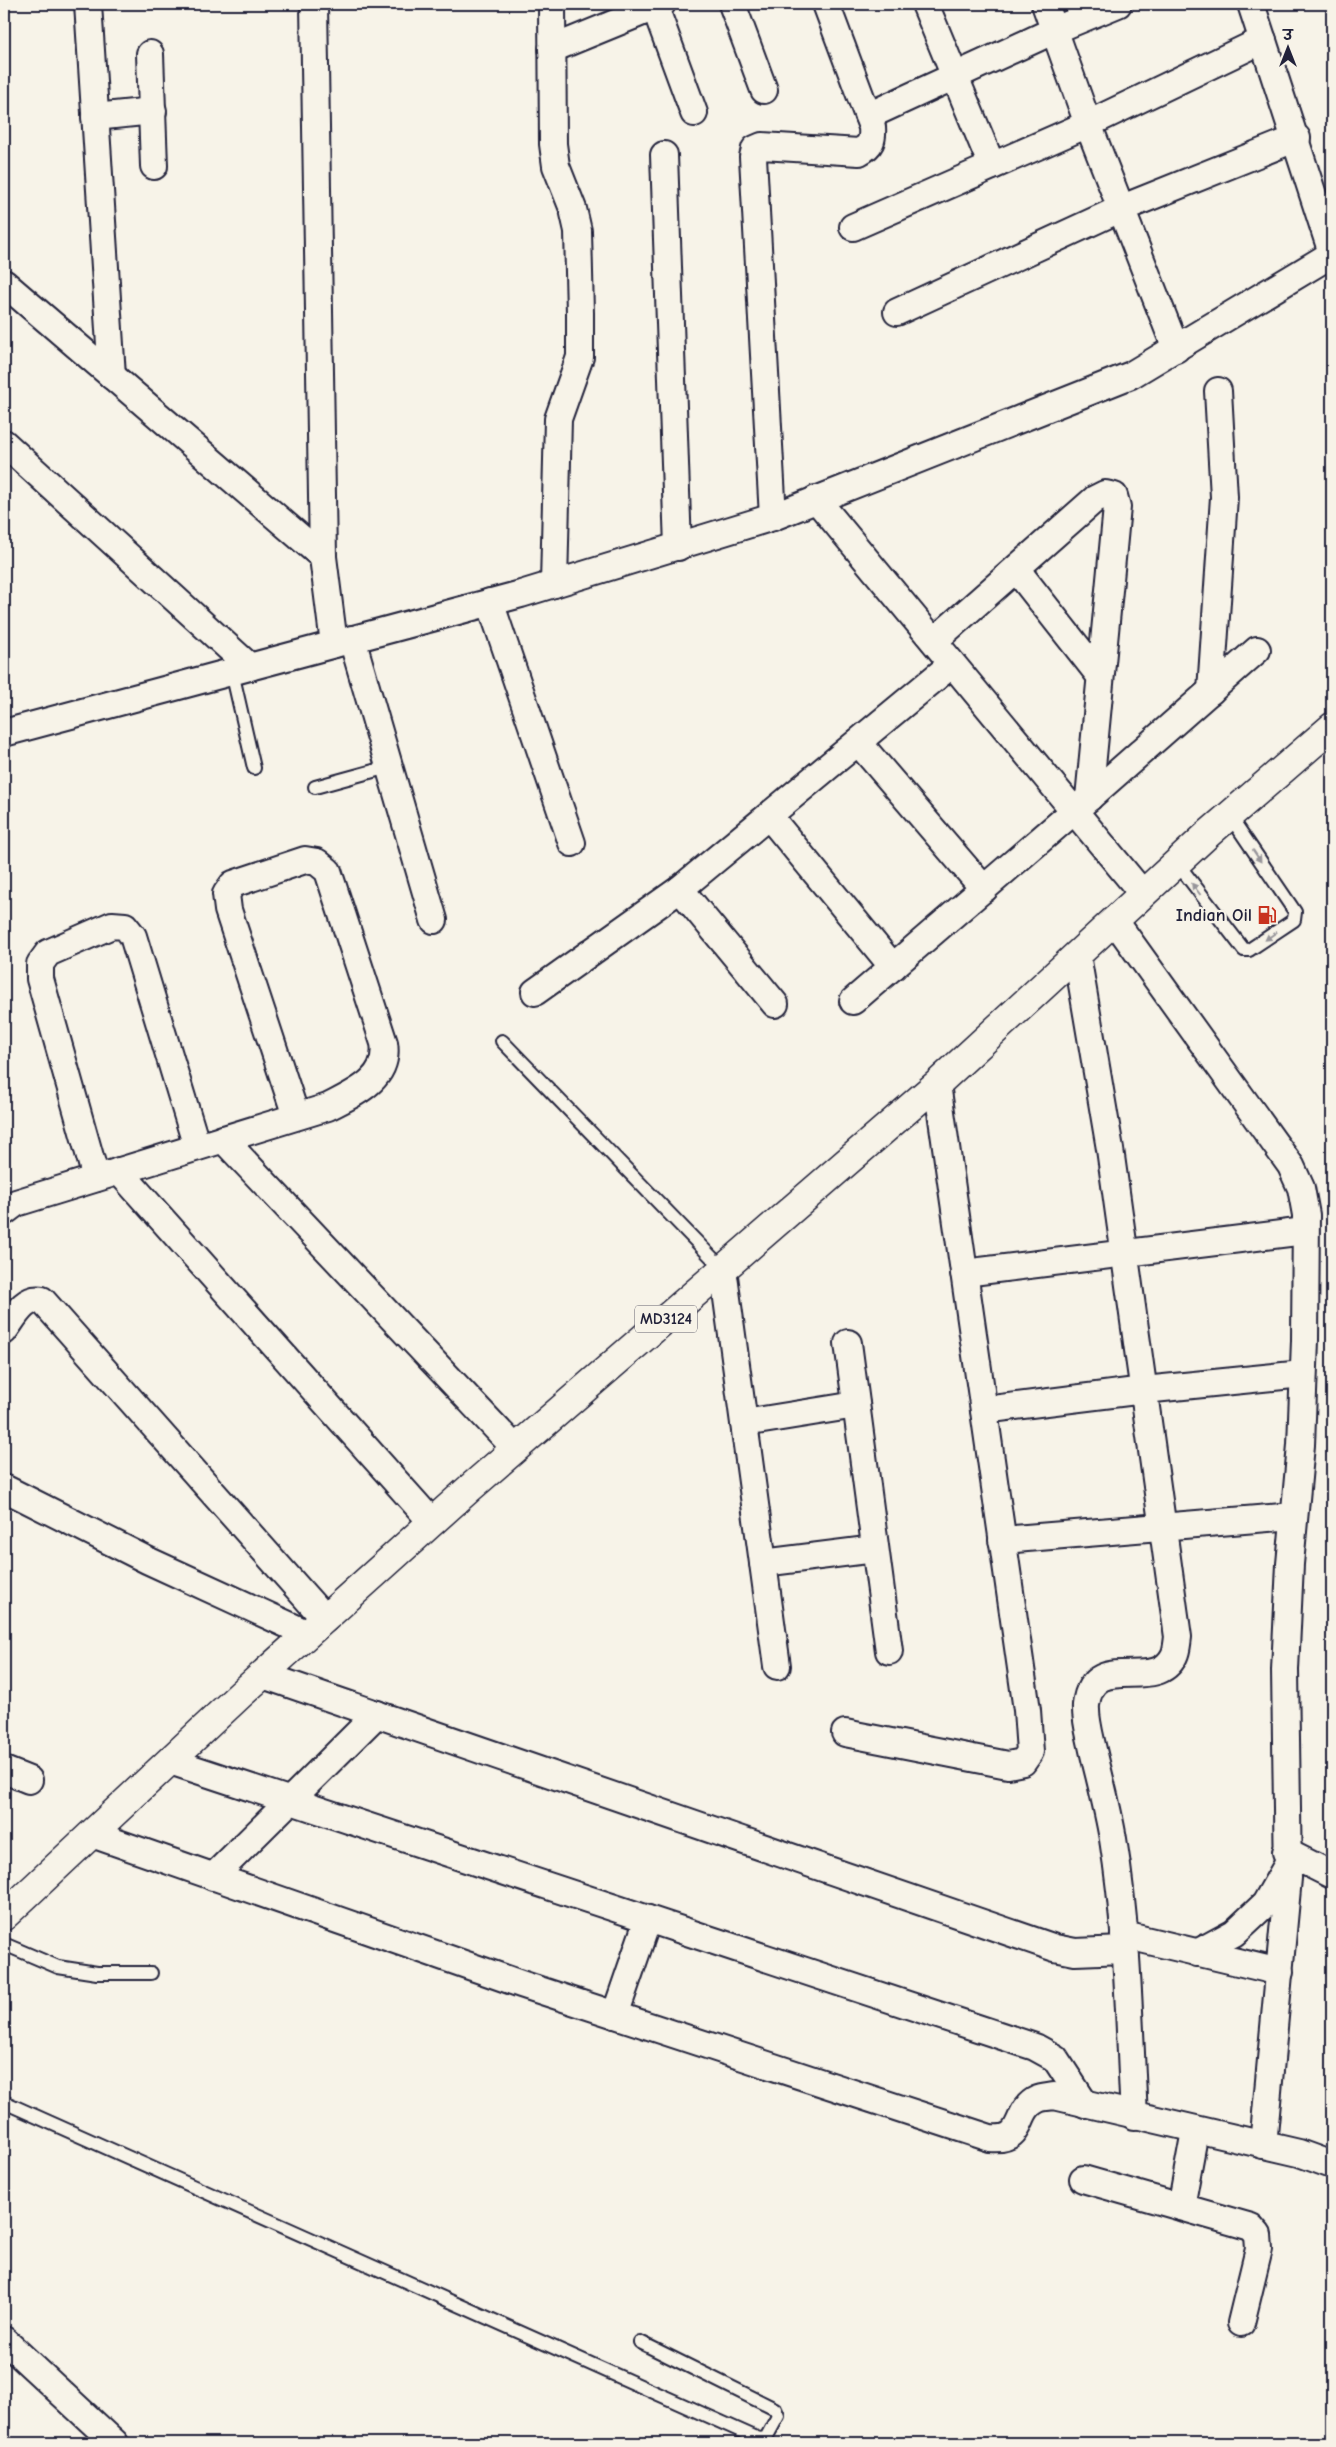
<svg xmlns="http://www.w3.org/2000/svg" width="1336" height="2447" font-family="'Comic Neue','Playpen Sans Deva',sans-serif">
<style>
.lines{fill:none;stroke-linecap:round;stroke-linejoin:round}
.service-casing{stroke:#22223b;stroke-width:16}
.minor-casing{stroke:#22223b;stroke-width:30}
.primary-casing{stroke:#22223b;stroke-width:31}
.service{stroke:#f7f3e8;stroke-width:12}
.minor{stroke:#f7f3e8;stroke-width:26}
.primary{stroke:#f7f3e8;stroke-width:28}
.oneway{fill:#97959a}
.labels{text-anchor:middle;dominant-baseline:central;stroke-width:4.5;stroke-linejoin:round;paint-order:stroke}
.shield{fill:#f7f3e8;stroke:#62616f;stroke-width:1}
.shield-label{font-size:16px;font-weight:bold;fill:#22223b}
.poi-label{font-size:18px;font-weight:bold;fill:#22223b;stroke:#f7f3e8;text-anchor:end}
</style>
<rect width="100%" height="100%" fill="#f7f3e8"/>
<filter id="ink" filterUnits="userSpaceOnUse"><feTurbulence type="fractalNoise" baseFrequency=".02" numOctaves="2"/><feDisplacementMap in="SourceGraphic" scale="10" xChannelSelector="R" yChannelSelector="G"/><feConvolveMatrix kernelMatrix="1 2 1 2 8 2 1 2 1" color-interpolation-filters="sRGB"/></filter>
<g filter="url(#ink)">
<g class="lines">
<g class="service-casing">
<g id="service">
<polyline points="232,672 254,768"/>
<polyline points="315,787 388,767"/>
<polyline points="1177,863 1244,950 1249,950 1294,920 1295,912 1291,906 1230,816"/>
<polyline points="502,1041 723,1269"/>
<polyline points="4,1944 58,1967 97,1973 151,1973"/>
<polyline points="4,2102 759,2439 766,2438 778,2416 775,2409 640,2342"/>
</g>
</g>
<g class="minor-casing">
<g id="minor">
<polyline points="88,4 112,376"/>
<polyline points="314,4 323,557 334,644"/>
<polyline points="552,4 553,144 556,166 573,209 578,231 580,313 580,357 558,419 554,584"/>
<polyline points="732,4 764,90"/>
<polyline points="925,4 992,166"/>
<polyline points="1045,4 1088,124 1176,349"/>
<polyline points="1251,4 1332,253"/>
<polyline points="655,7 694,113"/>
<polyline points="552,49 662,4"/>
<polyline points="150,54 154,166"/>
<polyline points="868,116 1055,30 1118,4"/>
<polyline points="95,117 153,111"/>
<polyline points="664,155 678,547"/>
<polyline points="853,227 1088,124 1263,40"/>
<polyline points="4,283 323,557"/>
<polyline points="897,312 1120,209 1297,138"/>
<polyline points="4,443 250,667"/>
<polyline points="816,499 1143,894"/>
<path d="M 773,517 L 753,157 L 755,149 L 762,146 L 859,152 C 871,146 873,140 872,127 L 826,4"/>
<polyline points="1016,569 1100,676"/>
<polyline points="490,602 572,843"/>
<polyline points="352,639 434,920"/>
<polyline points="934,641 1095,499 1105,494 1114,496 1117,507 1089,798"/>
<polyline points="1211,691 1224,497 1218,391"/>
<polyline points="4,733 521,594 773,517 1131,375 1332,254"/>
<polyline points="858,742 984,889"/>
<polyline points="769,816 893,967"/>
<polyline points="680,889 775,1004"/>
<polyline points="1115,921 1291,1166 1301,1188 1306,1215 1305,1340 1301,1445 1290,1564 1285,1670 1288,1878 1263,2145"/>
<path d="M 1077,955 L 1110,1149 L 1178,1637 C 1177,1643 1177,1650 1174,1656 C 1155,1695 1092,1648 1086,1705 C 1085,1719 1090,1736 1093,1750 C 1100,1780 1108,1809 1113,1839 C 1128,1930 1129,2024 1134,2116"/>
<polyline points="535,992 680,889 952,664"/>
<polyline points="853,1001 1074,811 1257,650"/>
<polyline points="223,1139 515,1448"/>
<polyline points="119,1171 432,1522"/>
<polyline points="96,1178 40,979 40,964 48,953 112,925 125,926 133,936 197,1147"/>
<path d="M 4,1212 L 16,1203 L 328,1107 C 355,1093 390,1079 384,1043 L 328,871 L 317,862 L 305,860 L 233,884 L 226,894 L 228,910 L 296,1116"/>
<polyline points="723,1269 777,1666"/>
<polyline points="964,1273 1305,1231"/>
<path d="M 4,1331 C 14,1318 24,1296 42,1300 L 325,1619"/>
<polyline points="848,1343 889,1651"/>
<polyline points="984,1410 1144,1390 1303,1374"/>
<polyline points="744,1423 856,1405"/>
<polyline points="4,1488 147,1560 308,1634"/>
<polyline points="1002,1540 1294,1516"/>
<polyline points="763,1563 875,1549"/>
<polyline points="263,1675 1055,1948 1075,1952 1124,1950"/>
<polyline points="845,1733 1008,1765 1023,1762 1030,1752 1027,1710 937,1084"/>
<polyline points="170,1761 1035,2047 1055,2058 1085,2104"/>
<polyline points="4,1770 29,1780"/>
<path d="M 92,1834 L 521,1984 L 990,2138 C 1027,2142 1013,2110 1038,2099 C 1042,2097 1049,2097 1054,2096 L 1299,2153 L 1332,2165"/>
<polyline points="1286,1852 1332,1875"/>
<polyline points="213,1877 377,1714"/>
<polyline points="1124,1935 1280,1972"/>
<polyline points="1197,1953 1234,1933 1265,1904 1285,1869"/>
<polyline points="615,2015 648,1919"/>
<polyline points="1083,2179 1251,2227 1258,2235 1259,2249 1241,2323"/>
<polyline points="1181,2207 1195,2131"/>
<polyline points="4,2340 115,2443"/>
</g>
</g>
<g class="primary-casing">
<polyline id="primary" points="4,1916 241,1694 470,1488 937,1084 1208,834 1332,727"/>
</g>
<use href="#service" class="service"/>
<use href="#minor" class="minor"/>
<use href="#primary" class="primary"/>
</g>
<defs><path id="oneway-solid" d="M-6-.8H1V-3.2L6.5 0L1 3.2V.8H-6Z" transform="scale(1.25)"/></defs>
<g class="oneway">
<use href="#oneway-solid" transform="translate(1257 856) rotate(56)"/>
<use href="#oneway-solid" transform="translate(1196 889) rotate(-127)"/>
<use href="#oneway-solid" transform="translate(1271 936) rotate(145)"/>
</g>
</g>
<defs>
<g id="fuel-bare" transform="scale(1.5)"><path d="M-5.5-6h7V0h2V4h1.3V-2.5L3-4.5l.8-.8L6-3V5H2.5V1h-1V6h-7ZM-4.2-4.7v3.2H.2V-4.7Z" fill="#c8321e" stroke="#f7f3e8" stroke-width="2.5" paint-order="stroke"/></g>
</defs>
<g fill-rule="evenodd">
<use href="#fuel-bare" x="1267" y="915"/>
</g>
<g class="labels">
<rect class="shield" x="635" y="1305.5" width="62" height="27" rx="4"/>
<g class="shield-label">
<text x="666" y="1319">MD3124</text>
</g>
<g class="poi-label">
<text x="1252" y="915">Indian Oil</text>
</g>
</g>
<rect width="1336" height="2447" fill="none" stroke="#f7f3e8" stroke-width="20"/>
<rect x="10" y="10" width="1316" height="2427" fill="none" stroke="#22223b" stroke-width="2" filter="url(#ink)"/>
<g transform="translate(1288 48)" stroke="#f7f3e8" stroke-width="4" paint-order="stroke">
<path d="M0-4L9 19L0 12L-9 19Z" fill="#22223b"/>
<text y="-8" font-size="14" font-weight="bold" text-anchor="middle" fill="#22223b">उ</text>
</g>
</svg>
